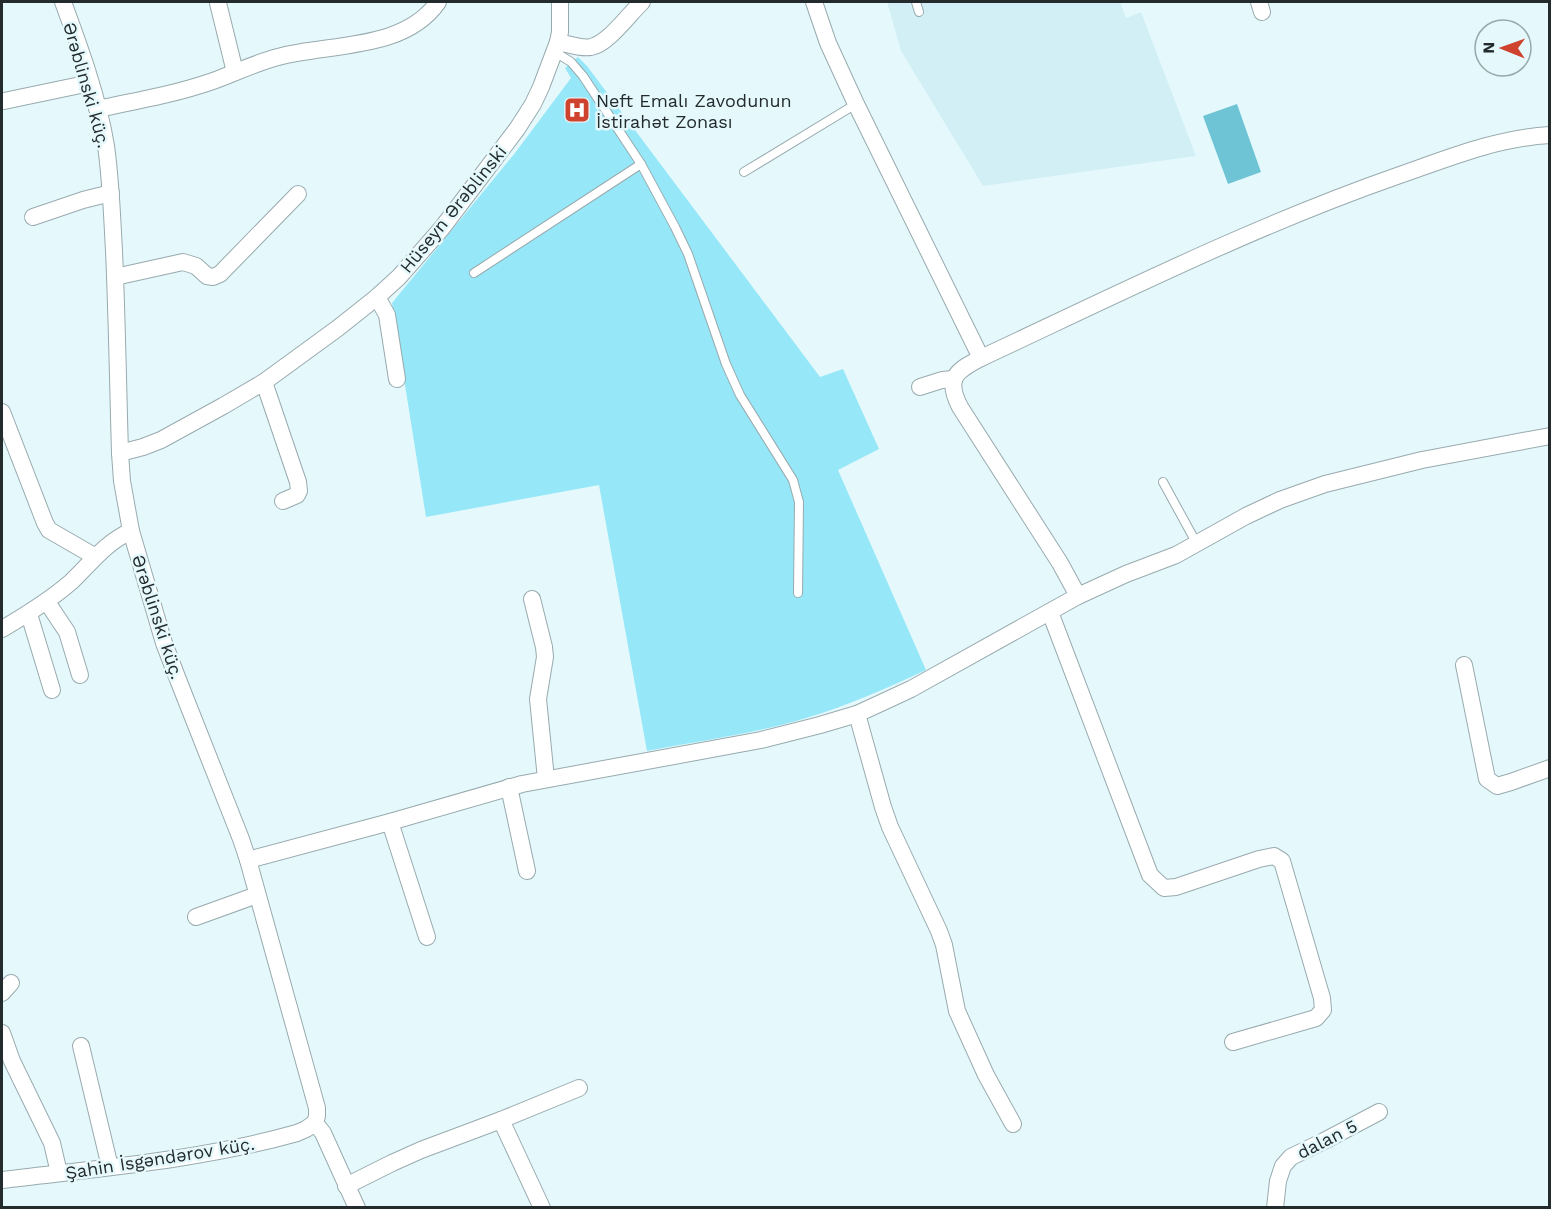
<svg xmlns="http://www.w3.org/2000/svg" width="1551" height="1209" font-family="'Work Sans',sans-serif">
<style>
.built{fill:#d2eff5}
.green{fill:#96e7f7}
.water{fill:#6ec4d4}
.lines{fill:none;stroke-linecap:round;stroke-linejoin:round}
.lane-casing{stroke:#98aaae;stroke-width:10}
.street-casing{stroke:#98aaae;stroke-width:18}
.lane{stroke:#fff;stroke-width:8}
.street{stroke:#fff;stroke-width:16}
.labels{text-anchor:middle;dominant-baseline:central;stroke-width:5;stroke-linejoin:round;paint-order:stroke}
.street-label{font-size:18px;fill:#242b2d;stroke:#e5f9fd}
.poi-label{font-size:18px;fill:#242b2d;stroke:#e5f9fd;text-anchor:start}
</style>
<rect width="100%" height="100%" fill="#e5f9fd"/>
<polygon class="built" points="887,2 1120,2 1126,18 1141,12 1196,156 983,186 901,51"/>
<path class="green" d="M 578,57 L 587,66 L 820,377 L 843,369 L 879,449 L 838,470 L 926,670 C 887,688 847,706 806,718 C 754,734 700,741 647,751 L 599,485 L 426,517 L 392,303 L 515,153 L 571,78 L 565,68 Z"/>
<polygon class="water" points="1237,104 1261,172 1228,184 1203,116"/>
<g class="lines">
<g class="lane-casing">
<g id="lane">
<polyline points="916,2 919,12"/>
<polyline points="555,52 571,62 583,76 641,164 675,227 688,254 726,364 740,395 793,480 799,502 798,593"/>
<polyline points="744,172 856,104"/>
<polyline points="474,273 641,164"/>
<polyline points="1163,482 1197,544"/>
</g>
</g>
<g class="street-casing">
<g id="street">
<path d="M 63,2 C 80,48 98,97 106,146 C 111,181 112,216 114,251 C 117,318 118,385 120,453 L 122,481 L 131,531 L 164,643 L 177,677 L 241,839 L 248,860 L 317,1108 L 317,1116 L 315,1123"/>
<polyline points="814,2 828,43 856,104 981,358"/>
<polyline points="1259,2 1262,12"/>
<polyline points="218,3 235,72"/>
<path d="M 558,42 C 568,44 581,49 591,47 C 608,44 629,14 642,2"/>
<polyline points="4,101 90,83"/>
<path d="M 97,109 C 136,101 176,94 213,81 C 235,73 255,63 278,57 C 329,43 404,51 438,2"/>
<polyline points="33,217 83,200 111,193"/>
<polyline points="115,277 183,262 196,266 207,276 213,277 220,274 298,194"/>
<polyline points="377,297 387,315 397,379"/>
<polyline points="264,382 298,482 299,491 297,495 283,501"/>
<polyline points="920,387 942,380 954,379"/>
<polyline points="2,412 45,523 49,530 94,556"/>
<polyline points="120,453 143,447 161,440 223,406 264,382 338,328 377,297 399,277 442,228 517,129 533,104 541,87 558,42 560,32 560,2"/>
<path d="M 1078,596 L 1060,563 L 960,407 C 945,378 956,371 981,358 C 1118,294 1254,226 1397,176 C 1446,159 1496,138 1550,135"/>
<polyline points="532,599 544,647 545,657 538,699 546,779"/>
<polyline points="47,602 67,632 80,675"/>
<polyline points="1050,612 1150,875 1164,888 1176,887 1259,859 1274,856 1282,861 1322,998 1323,1010 1316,1018 1233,1042"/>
<polyline points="29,614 52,690"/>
<path d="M 2,629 C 26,615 49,601 71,582 C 91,563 105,543 131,531"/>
<polyline points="1464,665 1487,779 1497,786 1511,782 1550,768"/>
<polyline points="857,714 883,807 890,827 939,931 944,945 957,1011 986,1075 1013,1124"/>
<polyline points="509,787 527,871"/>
<polyline points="390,822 427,937"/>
<polyline points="248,860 390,822 522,784 761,740 820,725 857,714 883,702 911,689 1078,596 1126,574 1176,555 1246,516 1280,500 1325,484 1422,460 1550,436"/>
<polyline points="196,917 257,895"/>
<polyline points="2,993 11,983"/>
<polyline points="2,1033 12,1061 52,1143 59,1173"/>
<polyline points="81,1046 110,1167"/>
<polyline points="501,1120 542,1208"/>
<polyline points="315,1123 323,1133 357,1208"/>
<path d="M 2,1180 C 101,1168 201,1160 297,1133 L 306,1129 L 315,1123"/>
<polyline points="346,1186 392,1163 421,1150 501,1120 579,1088"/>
<polyline points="1275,1208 1278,1181 1283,1166 1291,1157 1324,1141 1379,1112"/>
</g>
</g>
<use href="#lane" class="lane"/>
<use href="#street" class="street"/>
</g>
<defs>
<g id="hospital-square" transform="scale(1.35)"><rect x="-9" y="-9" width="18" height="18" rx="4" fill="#ce422e" stroke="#e5f9fd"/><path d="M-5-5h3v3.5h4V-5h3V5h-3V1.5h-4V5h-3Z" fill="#fff"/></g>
</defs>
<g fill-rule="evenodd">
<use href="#hospital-square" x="577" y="110"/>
</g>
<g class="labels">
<g class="street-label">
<text transform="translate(87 85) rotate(74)">Ərəblinski küç.</text>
<text transform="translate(453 209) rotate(-51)">Hüseyn Ərəblinski</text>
<text transform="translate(158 617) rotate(72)">Ərəblinski küç.</text>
<text transform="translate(1327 1139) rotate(-27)">dalan 5</text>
<text transform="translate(160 1158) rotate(-9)">Şahin İsgəndərov küç.</text>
</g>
<g class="poi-label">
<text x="596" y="100">Neft Emalı Zavodunun<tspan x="596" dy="21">İstirahət Zonası</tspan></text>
</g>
</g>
<rect width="1551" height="1209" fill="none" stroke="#242b2d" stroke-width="6"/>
<g transform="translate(1503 48) rotate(271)"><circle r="28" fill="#e5f9fd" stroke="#98a7aa" stroke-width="1.5"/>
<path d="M0-4.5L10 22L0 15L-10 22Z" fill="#ce422e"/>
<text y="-9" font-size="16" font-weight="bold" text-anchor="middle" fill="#242b2d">N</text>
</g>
</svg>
